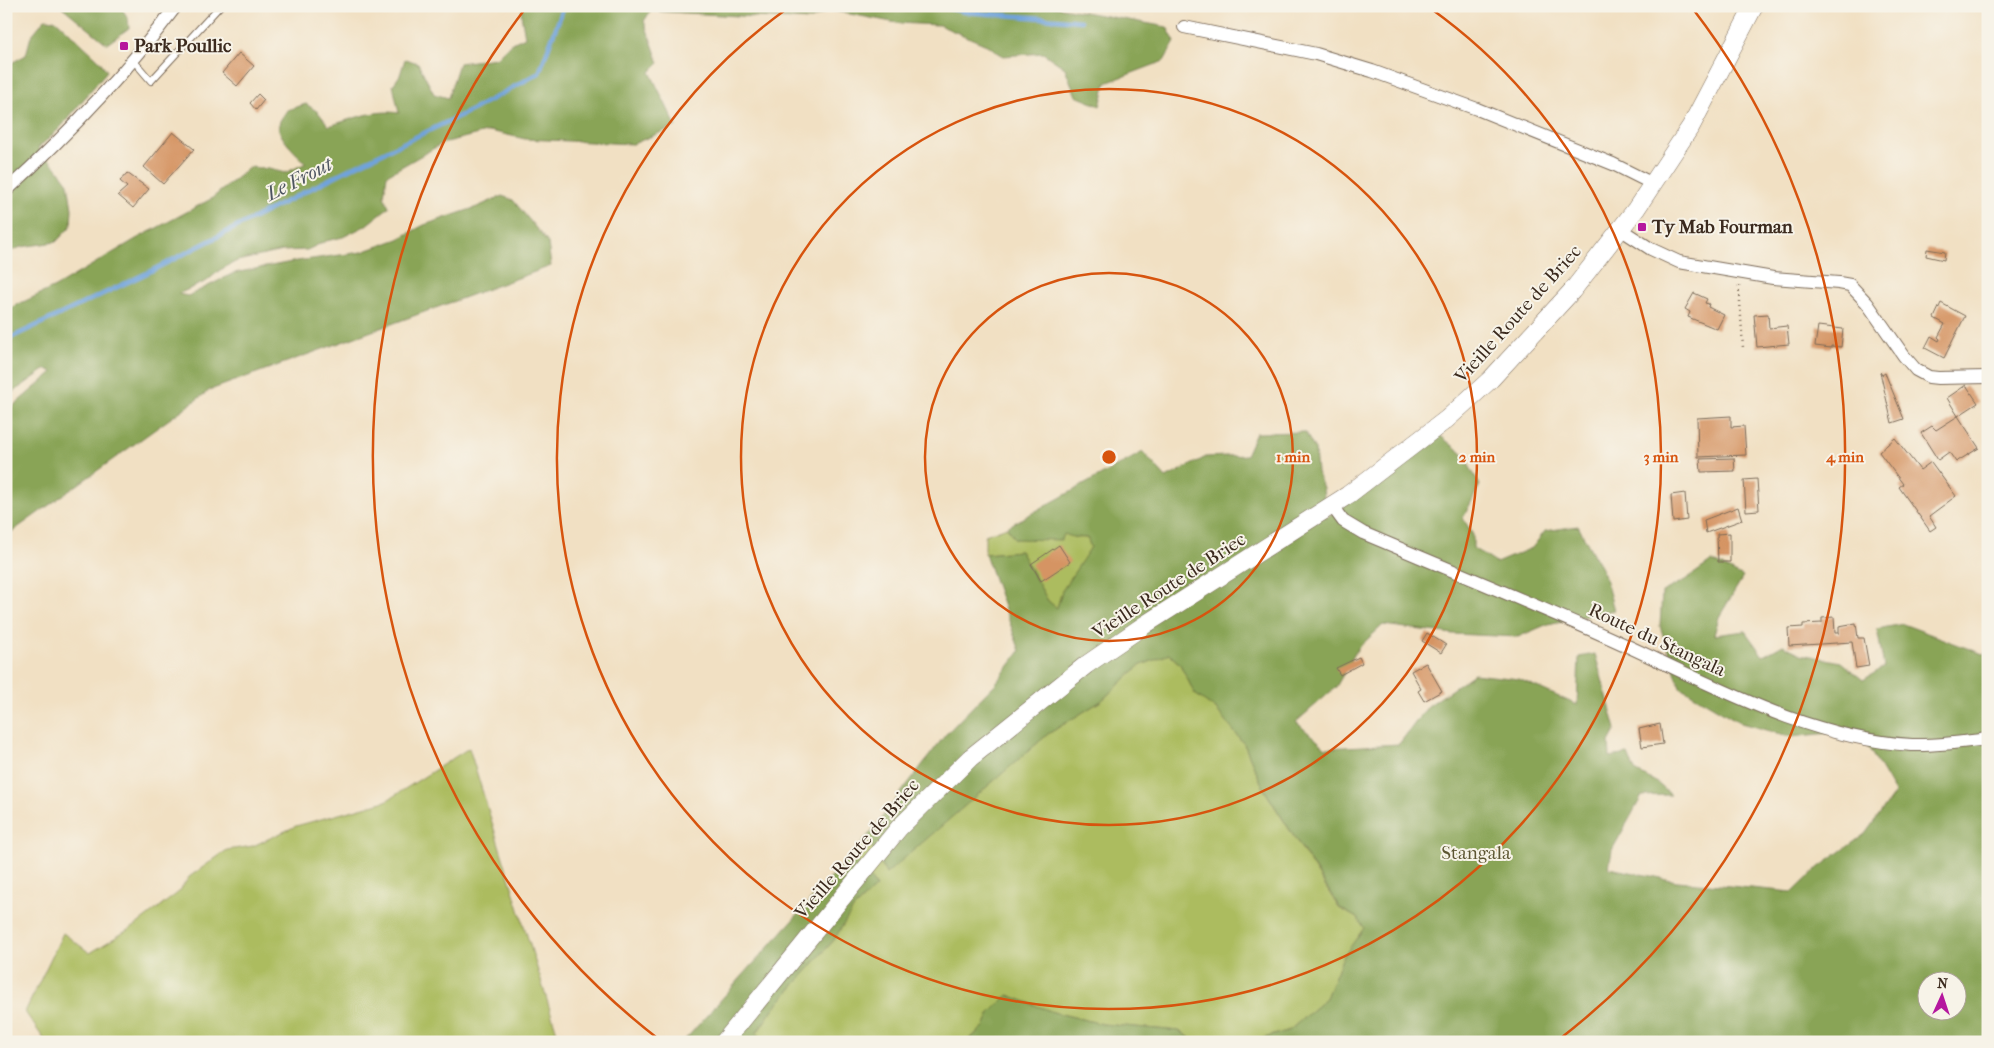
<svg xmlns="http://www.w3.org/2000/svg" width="1994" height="1048" font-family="'IM FELL French Canon',serif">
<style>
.green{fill:#acbc5f;stroke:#74733e}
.forest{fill:#89a456;stroke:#62673a;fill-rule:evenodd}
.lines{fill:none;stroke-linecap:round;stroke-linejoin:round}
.stream{stroke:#6fa3db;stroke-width:4.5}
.building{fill:#d59463}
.lane-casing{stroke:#7b6a58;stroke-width:8}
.street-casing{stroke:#7b6a58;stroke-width:14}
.secondary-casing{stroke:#7b6a58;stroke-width:19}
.path{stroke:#7b6a58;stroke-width:2.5;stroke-dasharray:1 4;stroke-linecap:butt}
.lane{stroke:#fff;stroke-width:6}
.street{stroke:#fff;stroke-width:12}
.secondary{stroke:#fff;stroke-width:18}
.ring{fill:none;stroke:#d7540e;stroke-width:2.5}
.poi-dot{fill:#b5179e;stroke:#f7f3e8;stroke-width:2}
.labels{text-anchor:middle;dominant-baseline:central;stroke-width:4;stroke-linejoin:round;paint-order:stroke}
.poi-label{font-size:19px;font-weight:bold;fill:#3b2a1e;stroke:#f7f3e8;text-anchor:start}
.street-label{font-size:19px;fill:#3b2a1e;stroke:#f7f3e8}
.park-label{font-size:19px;fill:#5d5632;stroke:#f7f3e8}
.water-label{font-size:20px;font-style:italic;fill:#4d5460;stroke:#f7f3e8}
.centre{fill:#d7540e;stroke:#f7f3e8;stroke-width:2.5}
.ring-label{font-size:15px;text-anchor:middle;font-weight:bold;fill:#d7540e;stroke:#f7f3e8;stroke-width:4;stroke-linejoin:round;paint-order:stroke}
</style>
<rect width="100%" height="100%" fill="#f7f3e8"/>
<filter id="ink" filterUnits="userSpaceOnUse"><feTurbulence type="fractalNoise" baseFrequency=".02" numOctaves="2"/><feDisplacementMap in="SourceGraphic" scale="10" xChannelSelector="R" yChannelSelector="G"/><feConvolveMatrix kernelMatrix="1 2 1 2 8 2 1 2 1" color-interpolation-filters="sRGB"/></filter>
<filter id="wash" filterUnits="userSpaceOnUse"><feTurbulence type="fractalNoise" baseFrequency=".0096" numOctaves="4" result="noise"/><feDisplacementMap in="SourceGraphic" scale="20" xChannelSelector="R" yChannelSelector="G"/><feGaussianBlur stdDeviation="1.12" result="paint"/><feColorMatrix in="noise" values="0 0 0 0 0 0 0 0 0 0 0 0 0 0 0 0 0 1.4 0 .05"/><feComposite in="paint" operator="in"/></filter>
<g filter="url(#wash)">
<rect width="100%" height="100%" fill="#f1e0c3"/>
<g class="green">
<polygon points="1007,527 1015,539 1064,533 1073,537 1087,538 1091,547 1088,554 1062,591 1057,608 1048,601 1020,551 985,554 985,535"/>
<polygon points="1169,654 1180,664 1195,694 1216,709 1244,744 1265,791 1339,908 1357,918 1365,928 1343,957 1326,998 1290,1030 1252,1042 1197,1042 1179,1031 1102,1024 1053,1012 1008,995 990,1013 984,1027 966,1042 759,1042 757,1033 773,1009 833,941 853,909 876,887 853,853 867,837 886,873 1048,734 1101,701 1139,666"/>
<polygon points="469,748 560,1042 46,1042 25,1012 63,933 90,953 136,925 179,892 189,877 227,850 253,846 296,826 386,801"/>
</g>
<g class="forest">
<polygon points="61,6 120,6 128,18 129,28 107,44"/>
<path d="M 523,6 L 1051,6 L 1167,27 L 1175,42 L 1164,61 L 1106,83 L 1100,106 L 1076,96 L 1065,68 L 1043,53 L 1003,56 L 989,46 L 939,25 L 897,23 L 829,10 L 810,20 L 651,11 L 644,21 L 659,63 L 650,72 L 676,126 L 633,144 L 525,139 L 490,131 L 443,143 L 387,175 L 384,196 L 389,207 L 365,226 L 343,237 L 326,241 L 307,250 L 283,251 L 237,261 L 220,270 L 207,281 L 178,294 L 188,296 L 234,273 L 297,261 L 362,252 L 398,239 L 424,225 L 477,207 L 502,196 L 513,200 L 548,243 L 551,266 L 210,390 L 6,536 L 6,412 L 53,372 L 46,369 L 6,397 L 6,310 L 55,287 L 136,239 L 211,199 L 250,167 L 269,169 L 285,173 L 306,163 C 299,156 275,135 279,124 C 280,119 285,114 287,110 L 306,104 L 318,112 L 329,126 C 352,119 375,109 399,113 L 393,85 L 400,75 L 405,59 L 418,63 L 434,94 L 448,98 L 459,63 L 496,58 L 510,44 L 525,37 L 521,14 Z"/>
<polygon points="45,19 56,20 99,60 107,71 60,128 38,148 56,167 68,183 72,209 71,226 56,242 21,247 6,253 6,66 26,55 31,36"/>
<path d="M 1305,432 L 1315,450 L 1317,472 L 1323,488 L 1326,518 L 1438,434 L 1462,453 L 1480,485 L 1463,518 L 1473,535 L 1473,548 L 1496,563 L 1532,548 L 1545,531 L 1578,526 L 1604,574 L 1614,610 L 1548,624 L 1518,637 L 1453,634 L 1383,625 L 1358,648 L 1336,687 L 1296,722 L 1326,748 L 1399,744 L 1428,706 L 1474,674 L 1519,679 L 1577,705 L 1579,657 L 1595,654 L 1616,729 L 1609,742 L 1610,757 L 1628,754 L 1635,771 L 1656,782 L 1671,795 L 1642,796 L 1612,850 L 1609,868 L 1677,881 L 1793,892 L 1818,868 L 1865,834 L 1895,793 L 1858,730 L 1791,737 L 1741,723 L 1680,687 L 1660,626 L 1662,592 L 1685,580 L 1712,561 L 1743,577 L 1719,617 L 1714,635 L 1745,631 L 1763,656 L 1783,645 L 1801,654 L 1841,662 L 1863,680 L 1884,667 L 1877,629 L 1903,624 L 1983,654 L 1988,651 L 1988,1042 L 1252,1042 L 1290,1030 L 1326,998 L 1343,957 L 1364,928 L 1357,918 L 1340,908 L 1265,791 L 1244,744 L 1216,709 L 1195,694 L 1180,664 L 1169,654 L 1139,666 L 1101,701 L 1048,734 L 886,874 L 867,837 L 946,734 L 996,683 L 1020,651 L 985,554 L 1020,551 L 1048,601 L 1057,608 L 1062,591 L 1091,547 L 1087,538 L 1073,537 L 1064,534 L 1062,540 L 1015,539 L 1007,527 L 1143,452 L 1166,478 L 1206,457 L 1246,455 L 1256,433 ZM 1926,980 L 1956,980 L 1956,1010 L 1926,1010 Z"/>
<polygon points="853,853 876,887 853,909 833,941 773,1009 757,1032 759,1042 683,1042"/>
<polygon points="1008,995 1053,1012 1102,1024 1179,1031 1197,1042 966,1042 984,1027 990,1013"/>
</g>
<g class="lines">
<g class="stream">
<polyline points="940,6 965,12 1081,21"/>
<polyline points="6,340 147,273 351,168 472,110 539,73 564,6"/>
</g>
</g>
<g id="blocks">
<g class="building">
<polygon points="239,53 254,66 237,86 222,73"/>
<polygon points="258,94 264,100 256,110 250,103"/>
<polygon points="173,132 194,149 163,184 144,167"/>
<polygon points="127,173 149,189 133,208 118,195 127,187 120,181"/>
<polygon points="1927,249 1945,252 1944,260 1926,256"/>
<polygon points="1694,293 1707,299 1705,303 1709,304 1708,307 1724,315 1717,329 1688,317 1690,312 1685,309"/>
<polygon points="1941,303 1965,316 1944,358 1925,348 1931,336 1939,341 1940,339 1938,337 1945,324 1934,318"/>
<polygon points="1768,314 1769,328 1787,326 1789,344 1757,347 1754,315"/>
<polygon points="1818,326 1843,329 1841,347 1831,346 1831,348 1815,346"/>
<polygon points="1880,372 1882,375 1885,373 1904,419 1892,423"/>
<polygon points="1966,385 1978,403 1958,416 1947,398"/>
<polygon points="1731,416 1731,427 1744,426 1746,455 1698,457 1697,418"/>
<polygon points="1958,416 1979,448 1956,462 1949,452 1938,460 1921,433 1932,426 1936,430"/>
<polygon points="1895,438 1920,470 1931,462 1956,496 1929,516 1936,527 1930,531 1899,487 1903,484 1879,452"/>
<polygon points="1734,458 1735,471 1701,472 1700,459"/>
<polygon points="1757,479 1759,510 1746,511 1744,480"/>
<polygon points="1685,493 1687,520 1673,522 1671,495"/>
<polygon points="1738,507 1742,520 1706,533 1704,520"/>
<polygon points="1730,533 1730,562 1718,562 1717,534"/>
<polygon points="1059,545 1070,562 1041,581 1031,564"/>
<polygon points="1834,617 1835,633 1839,633 1839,626 1856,623 1858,638 1864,638 1869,666 1856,668 1852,642 1789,646 1788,628 1803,627 1803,624 1822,623 1822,618"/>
<polygon points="1427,633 1446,645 1441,653 1422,641"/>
<polygon points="1359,657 1362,663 1340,675 1336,668"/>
<polygon points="1426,663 1442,691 1424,701 1418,691 1421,689 1411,671"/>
<polygon points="1660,724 1663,744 1642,747 1639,729"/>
</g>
</g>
</g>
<g filter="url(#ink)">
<use href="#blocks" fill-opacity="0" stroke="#7b6a58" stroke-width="1"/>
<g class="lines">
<g class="lane-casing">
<polyline id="lane" points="133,60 151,81 220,6"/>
</g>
<g class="street-casing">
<g id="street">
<polyline points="1184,27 1316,54 1372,71 1477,109 1613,164 1653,184"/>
<path d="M 6,191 C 68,134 126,73 176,6"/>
<polyline points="1620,229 1651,249 1679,262 1773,278 1839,283 1850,285 1867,303 1904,356 1916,370 1929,377 1938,378 1988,377"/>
<path d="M 1332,506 L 1343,521 L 1363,533 C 1443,567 1524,600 1603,635 C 1703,679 1801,738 1912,745 C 1937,746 1963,742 1988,739"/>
</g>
</g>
<g class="secondary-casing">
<polyline id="secondary" points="724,1042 899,828 970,758 1086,665 1146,624 1348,495 1447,419 1491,379 1572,291 1636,209 1691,126 1754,6"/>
</g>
<polyline class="path" points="1739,286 1743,348"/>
<use href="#lane" class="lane"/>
<use href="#street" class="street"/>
<use href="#secondary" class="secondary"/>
</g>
</g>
<g class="ring">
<circle cx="1109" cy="457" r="184"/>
<circle cx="1109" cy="457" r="368"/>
<path d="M1430 8A552 552 0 1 1 788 8"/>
<path d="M661 1041A736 736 0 0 1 525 9M1693 9A736 736 0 0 1 1557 1041"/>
</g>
<g class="poi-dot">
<rect x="119" y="41" width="10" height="10" rx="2.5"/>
<rect x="1637" y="222" width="10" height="10" rx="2.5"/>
</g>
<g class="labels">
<g class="poi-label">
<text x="134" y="46">Park Poullic</text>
<text x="1652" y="227">Ty Mab Fourman</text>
</g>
<g class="street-label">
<text transform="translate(1518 314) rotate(-48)">Vieille Route de Briec</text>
<text transform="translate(1169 586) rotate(-33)">Vieille Route de Briec</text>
<text transform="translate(1657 640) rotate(25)">Route du Stangala</text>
<text transform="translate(857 849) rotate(-49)">Vieille Route de Briec</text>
</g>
<g class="park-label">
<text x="1476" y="853">Stangala</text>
</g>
<g class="water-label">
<text transform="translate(299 179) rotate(-27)">Le Frout</text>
</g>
</g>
<circle cx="1109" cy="457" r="8" class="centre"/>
<g class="ring-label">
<text x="1293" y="462">1 min</text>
<text x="1477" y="462">2 min</text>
<text x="1661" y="462">3 min</text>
<text x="1845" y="462">4 min</text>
</g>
<rect width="1994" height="1048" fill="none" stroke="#f7f3e8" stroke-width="25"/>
<g transform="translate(1942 996) rotate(3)"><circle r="24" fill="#f7f3e8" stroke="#aca397"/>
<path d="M0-4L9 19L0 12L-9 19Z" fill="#b5179e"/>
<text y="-8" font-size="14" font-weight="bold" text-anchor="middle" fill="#3b2a1e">N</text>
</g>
</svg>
